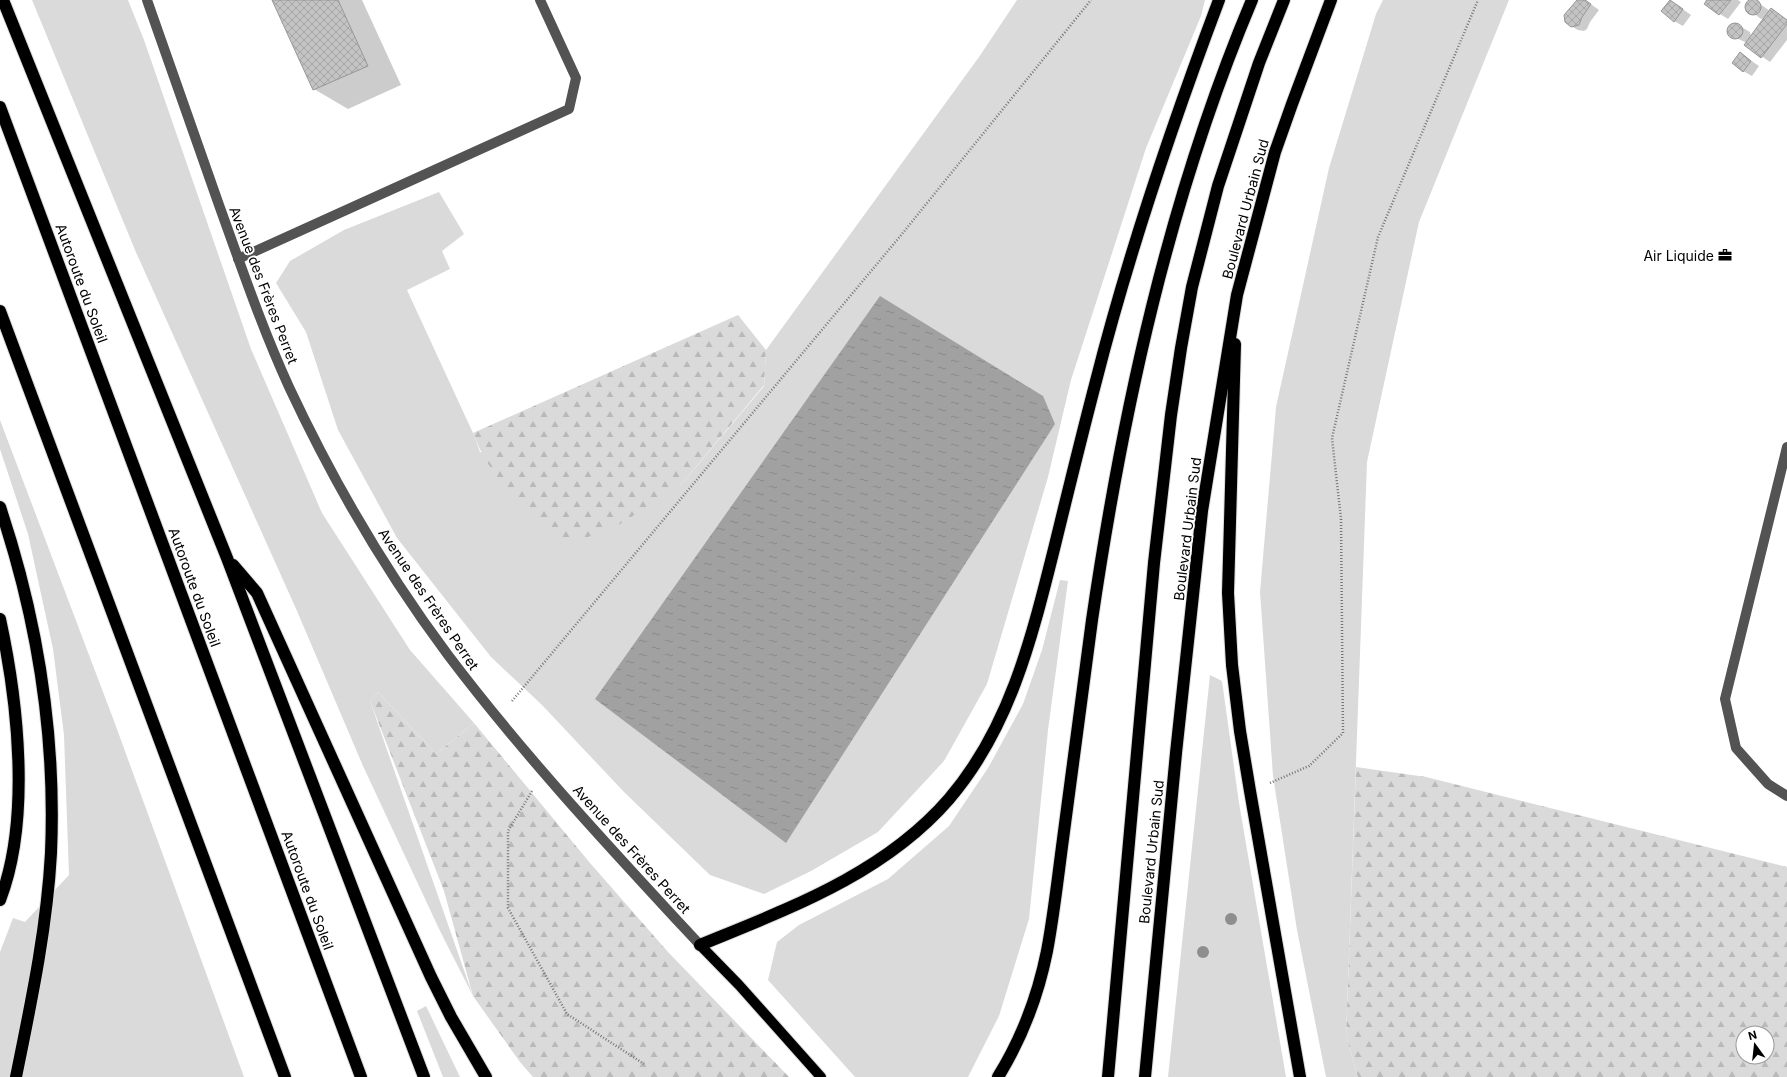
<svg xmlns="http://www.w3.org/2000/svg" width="1787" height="1077" font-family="Inter,sans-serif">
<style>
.green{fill:#dadada}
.forest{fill:url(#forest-firs);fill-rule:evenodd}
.water{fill:url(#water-ripples)}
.shadow{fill:#0003}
.building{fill:url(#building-cross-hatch);stroke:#979797}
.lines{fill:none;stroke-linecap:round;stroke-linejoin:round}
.major-casing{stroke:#dbdbdb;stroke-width:12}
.highway-casing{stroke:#dbdbdb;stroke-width:14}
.path{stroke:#757575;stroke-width:2.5;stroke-dasharray:1 2;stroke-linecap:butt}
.minor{stroke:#535353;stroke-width:10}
.major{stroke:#000;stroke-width:10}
.highway{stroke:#000;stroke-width:12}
.tree{fill:#8e8e8e}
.labels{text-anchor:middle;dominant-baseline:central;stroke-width:3.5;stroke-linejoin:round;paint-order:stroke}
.street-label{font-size:14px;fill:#000;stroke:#fff}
.poi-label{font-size:14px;fill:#000;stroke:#fff;text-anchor:end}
</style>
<defs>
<pattern id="forest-firs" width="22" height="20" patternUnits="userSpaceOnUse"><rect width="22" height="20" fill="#dadada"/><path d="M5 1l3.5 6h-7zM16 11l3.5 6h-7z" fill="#b9b9b9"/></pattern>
<pattern id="water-ripples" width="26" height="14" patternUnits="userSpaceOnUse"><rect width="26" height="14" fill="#a1a1a1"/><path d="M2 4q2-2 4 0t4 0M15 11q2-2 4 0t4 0" fill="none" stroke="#898989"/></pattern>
<pattern id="building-cross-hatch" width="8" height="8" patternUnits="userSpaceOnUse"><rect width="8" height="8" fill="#c3c3c3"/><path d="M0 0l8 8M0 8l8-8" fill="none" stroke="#a6a6a6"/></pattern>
</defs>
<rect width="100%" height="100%" fill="#fff"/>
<g class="green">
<polygon points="32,0 128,0 144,40 251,349 322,513 410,650 474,723 436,754 378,692 370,701 473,996 440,931 363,766 297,611 135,250"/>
<polygon points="1017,0 1205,0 1201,16 1146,148 1071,380 1048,477 987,684 944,761 878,832 811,871 764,894 710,875 624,792 542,705 491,657 397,538 338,430 306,332 276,283 290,261 344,230 439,192 464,234 442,251 450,269 407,290 473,433 480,452 680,486 764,386 766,350 979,57"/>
<polygon points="1383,0 1509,0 1419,222 1367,462 1346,1036 1358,1077 1326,1077 1297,930 1273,776 1260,592 1276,407 1329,168 1376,14"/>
<polygon points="0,420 114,721 244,1077 0,1077 0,952 13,918 25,922 69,875 64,735 53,649 28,534 0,449"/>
<polygon points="1060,580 1068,581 1048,730 1029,919 999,1016 968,1077 855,1077 768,980 777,942 799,925 888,879 949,826 988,768 1023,704 1042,650"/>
<polygon points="1210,675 1222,681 1239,803 1286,1077 1168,1077"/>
<polygon points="426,1006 460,1077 443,1077 417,1011"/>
</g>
<g class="forest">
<path d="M 738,315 L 766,350 L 764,385 L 680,486 L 617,526 L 567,545 C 531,513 490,481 473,433 Z"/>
<polygon points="378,692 436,754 474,723 590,863 668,952 789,1077 533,1077 520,1062 473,996 444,891 370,701"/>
<path d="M 1356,767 L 1426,777 L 1787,867 L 1787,1077 L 1358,1077 L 1346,1036 ZM 1743,1033 L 1767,1033 L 1767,1057 L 1743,1057 Z"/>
</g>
<polygon class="water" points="880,296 1043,396 1055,424 786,843 595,699"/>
<g class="shadow">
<polygon points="273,0 362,0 401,85 348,109 314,89"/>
<polygon points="1578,0 1585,0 1599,10 1590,22 1587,29 1584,31 1578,30 1569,25"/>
<polygon points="1705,0 1738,0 1741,2 1728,19 1720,14"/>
<polygon points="1671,1 1691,15 1683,26 1674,21"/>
<polygon points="1750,1 1756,1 1770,11 1771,9 1787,20 1787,40 1770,62 1745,45 1747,43 1730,35 1730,28 1732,25 1738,25 1750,32 1751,37 1765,18 1761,19 1747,8 1747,4"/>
<polygon points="1740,53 1759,66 1752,76 1743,71"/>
</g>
<g class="building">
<circle cx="1753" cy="7" r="8"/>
<polygon points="272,0 338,0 368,66 313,90"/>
<polygon points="1577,0 1585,0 1591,4 1582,17 1579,25 1571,27 1565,22 1564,15"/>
<polygon points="1670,0 1683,9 1674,22 1661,11"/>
<polygon points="1707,0 1731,0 1719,15 1704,4"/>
<polygon points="1771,8 1787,20 1787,24 1761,58 1744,45"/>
<circle cx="1735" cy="31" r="8"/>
<polygon points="1740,52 1751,61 1743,72 1732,63"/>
</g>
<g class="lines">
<g class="major-casing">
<polyline id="major" points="700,945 739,985 821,1077"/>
</g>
<g class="highway-casing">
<g id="highway">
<polyline points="3,0 227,558 424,1077"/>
<polyline points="0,107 361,1077"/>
<polyline points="0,311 285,1077"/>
<polyline points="1235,344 1228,593 1232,665 1240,731 1250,791 1300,1077"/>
<path d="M 0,507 C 37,618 56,736 51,853 C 47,928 31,1003 16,1077"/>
<polyline points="233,565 257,593 431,977 451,1017 486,1077"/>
<path d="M 0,619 C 18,702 31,820 0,900"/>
<path d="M 700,945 C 790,908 884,874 949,799 C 1009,729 1031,641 1053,553 C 1067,496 1081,438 1096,381 C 1129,251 1172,125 1219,0"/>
<path d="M 998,1077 C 1022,1038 1038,996 1047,951 C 1054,914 1058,876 1063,839 C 1073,766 1082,693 1092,620 C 1123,409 1169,197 1252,0"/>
<polyline points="1108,1077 1154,563 1171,415 1181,348 1192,287 1218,186 1259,63 1284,0"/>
<polyline points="1145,1077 1176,753 1202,511 1237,295 1275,152 1292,104 1331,0"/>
</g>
</g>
<g class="path">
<polyline points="512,701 902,234 1091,0"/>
<polyline points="1270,783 1309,766 1343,733 1341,519 1332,438 1378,237 1478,0"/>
<polyline points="532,791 508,831 508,908 567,1014 644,1064"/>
</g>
<g class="minor">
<path d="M 147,0 C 171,68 195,137 219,205 C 241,266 262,328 289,387 C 333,481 386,572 448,655 C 525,757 613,851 700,945"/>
<polyline points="238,259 569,109 576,78 540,0"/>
<polyline points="1787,447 1725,699 1736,748 1768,784 1787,796"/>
</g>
<use href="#major" class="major"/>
<use href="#highway" class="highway"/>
</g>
<g class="tree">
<circle cx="1231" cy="919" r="6"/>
<circle cx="1203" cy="952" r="6"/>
</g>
<defs>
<g id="office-bare" transform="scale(1.08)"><path d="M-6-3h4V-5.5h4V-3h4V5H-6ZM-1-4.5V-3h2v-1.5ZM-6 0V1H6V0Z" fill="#000" stroke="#fff" stroke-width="2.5" paint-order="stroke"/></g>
</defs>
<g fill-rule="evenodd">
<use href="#office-bare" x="1725" y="255"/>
</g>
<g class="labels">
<g class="street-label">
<text transform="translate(1245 209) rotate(-75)">Boulevard Urbain Sud</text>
<text transform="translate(82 283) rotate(70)">Autoroute du Soleil</text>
<text transform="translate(264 285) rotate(69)">Avenue des Frères Perret</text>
<text transform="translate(1187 529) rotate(-83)">Boulevard Urbain Sud</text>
<text transform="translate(195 587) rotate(70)">Autoroute du Soleil</text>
<text transform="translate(429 599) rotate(56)">Avenue des Frères Perret</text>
<text transform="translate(632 849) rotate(48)">Avenue des Frères Perret</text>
<text transform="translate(1151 852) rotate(-84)">Boulevard Urbain Sud</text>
<text transform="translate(308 890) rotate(70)">Autoroute du Soleil</text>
</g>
<g class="poi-label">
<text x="1714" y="255">Air Liquide</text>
</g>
</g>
<g transform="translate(1755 1045) rotate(345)"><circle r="19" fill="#ffffff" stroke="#999999"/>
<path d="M0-3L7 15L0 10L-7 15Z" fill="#000000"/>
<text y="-6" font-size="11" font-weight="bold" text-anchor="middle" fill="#000000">N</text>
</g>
</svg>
